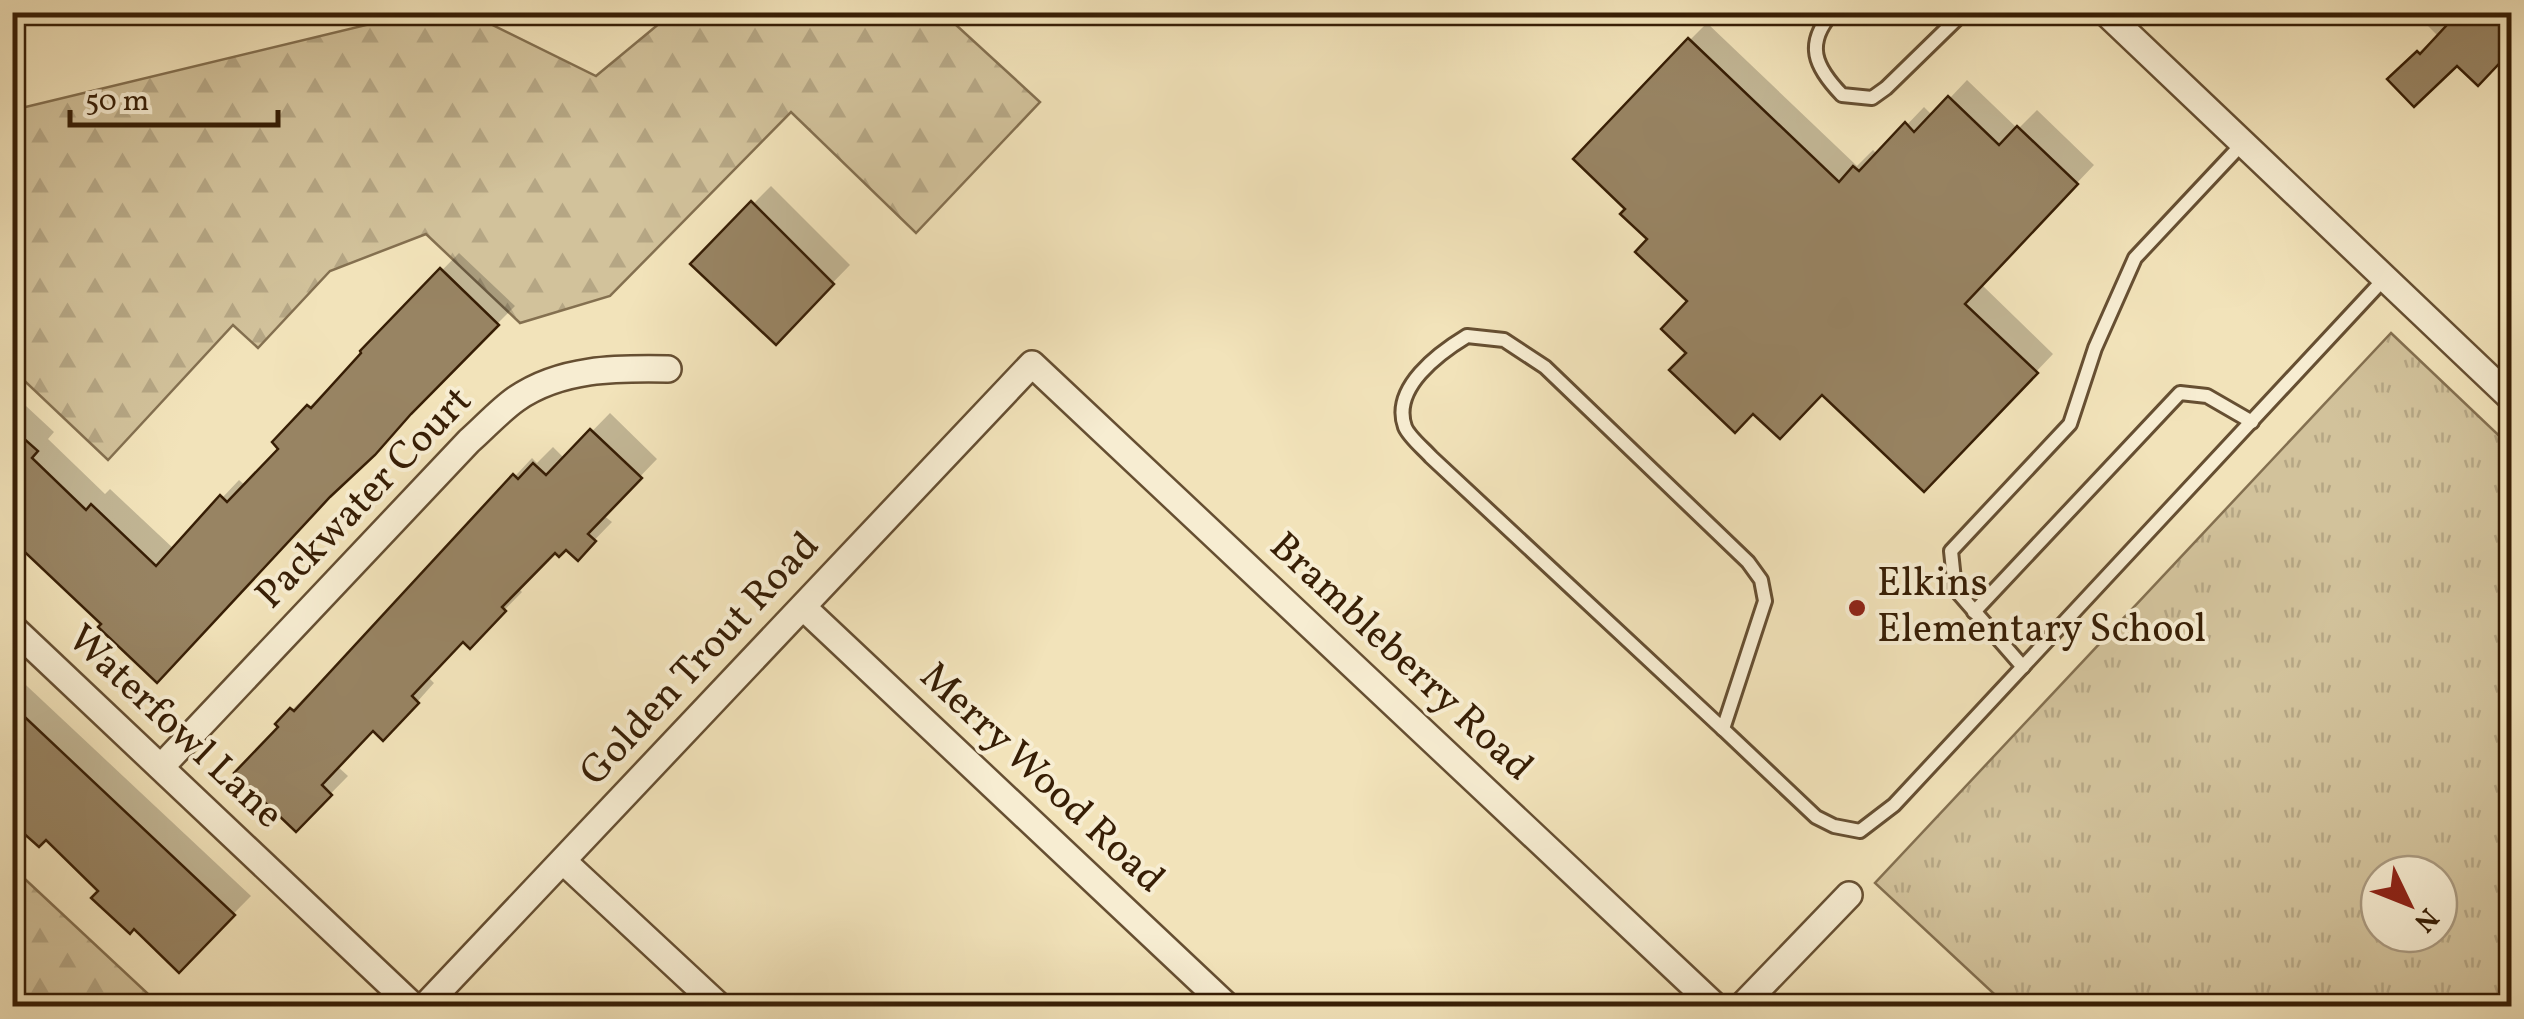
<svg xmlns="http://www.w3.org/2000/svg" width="2524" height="1019" font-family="Vollkorn,serif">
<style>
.grass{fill:url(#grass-tufts);stroke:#847050;stroke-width:2.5;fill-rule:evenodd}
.forest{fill:url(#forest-firs);stroke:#847050;stroke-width:2.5}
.shadow{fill:#0003}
.building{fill:#988463;stroke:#371e05;stroke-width:2.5}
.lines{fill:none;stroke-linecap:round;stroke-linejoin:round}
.service-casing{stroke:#664f32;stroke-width:18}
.minor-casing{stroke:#664f32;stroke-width:30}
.service{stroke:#f7edd2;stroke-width:12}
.minor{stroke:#f7edd2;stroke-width:25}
.poi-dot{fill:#8f2418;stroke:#f7edd2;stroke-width:4}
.labels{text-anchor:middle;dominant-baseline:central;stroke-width:8;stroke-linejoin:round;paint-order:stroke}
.street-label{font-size:40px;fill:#371e05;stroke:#f7edd2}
.poi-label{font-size:40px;fill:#371e05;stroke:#f7edd2;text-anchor:start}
</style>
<defs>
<pattern id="grass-tufts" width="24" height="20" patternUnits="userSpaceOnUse" patternTransform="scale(2.5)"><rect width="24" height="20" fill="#d2c29b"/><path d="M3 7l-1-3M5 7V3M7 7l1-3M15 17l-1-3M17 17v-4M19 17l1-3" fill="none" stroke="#b5a684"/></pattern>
<pattern id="forest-firs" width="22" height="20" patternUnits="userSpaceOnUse" patternTransform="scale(2.5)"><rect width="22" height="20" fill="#d2c29b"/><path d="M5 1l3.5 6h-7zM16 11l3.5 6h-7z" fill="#b5a684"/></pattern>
</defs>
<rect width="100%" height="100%" fill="#f2e3ba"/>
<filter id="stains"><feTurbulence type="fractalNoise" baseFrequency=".002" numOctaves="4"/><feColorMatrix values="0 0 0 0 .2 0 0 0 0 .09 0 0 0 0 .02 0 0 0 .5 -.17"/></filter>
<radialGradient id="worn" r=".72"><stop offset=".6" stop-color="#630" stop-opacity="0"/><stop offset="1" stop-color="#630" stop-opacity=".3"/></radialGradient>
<path class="grass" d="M 2391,333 L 2511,447 L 2511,1006 L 2007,1006 L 1875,883 ZM 2379,874 L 2439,874 L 2439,934 L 2379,934 Z"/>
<g class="forest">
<polygon points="420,12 468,13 596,76 672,13 943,13 1040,102 916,233 791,112 610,296 520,323 426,234 330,271 258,348 233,325 108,460 13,370 13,110"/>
<polygon points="12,867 161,1006 13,1006"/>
</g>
<g class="shadow">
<polygon points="12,12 76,12 28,26 25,14 12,16"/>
<polygon points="2344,12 2367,12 2356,24"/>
<polygon points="2414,12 2512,12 2512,79 2496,64 2457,62 2391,79 2437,35"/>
<polygon points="1707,23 1857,166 1873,150 1878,155 1924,107 1933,116 1967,80 2018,129 2037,110 2094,165 1981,284 2053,354 1941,471 1822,392 1754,410 1689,352 1691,301 1650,239 1690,40"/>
<polygon points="771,186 850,265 776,341 694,264"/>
<polygon points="459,253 515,306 428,393 105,623 12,537 12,393 54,432 48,439 105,494 110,489 174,549 239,480 246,486 282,449 275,442 327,389 330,392 363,351"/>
<polygon points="610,413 657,459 603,515 612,522 578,557 566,547 555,550 518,588 522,592 470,645 463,639 428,677 434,683 401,720 373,728 337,766 348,776 296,829 282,727 278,724 310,692 312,695 532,458 537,463 553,447 565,459"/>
<polygon points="12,672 251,896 179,969 12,800"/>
</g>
<g class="building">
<polygon points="2459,12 2512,12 2512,50 2478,86 2457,66 2414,107 2387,79 2417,51 2420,54"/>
<polygon points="1688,38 1839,182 1853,166 1859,171 1905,122 1914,132 1948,96 1999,145 2017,126 2078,184 1965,304 2038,373 1924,492 1822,395 1780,439 1753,414 1735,433 1669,370 1686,353 1661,329 1687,301 1635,252 1647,239 1620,214 1625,209 1573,159"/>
<polygon points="751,201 834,284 776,345 690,264"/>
<polygon points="440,268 499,325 411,414 375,455 330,497 157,683 98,627 101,624 12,540 12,428 38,451 32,458 86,510 91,504 156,566 220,495 227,502 278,449 272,442 307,405 311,408 361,353 360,351"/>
<polygon points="590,429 642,478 588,534 596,541 578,561 566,550 559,557 555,553 502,607 506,611 470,649 463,642 412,696 419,703 383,741 373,731 322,785 332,795 296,832 234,773 278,727 275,724 290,708 294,711 513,474 518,479 533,463 546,475"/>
<polygon points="12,705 235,915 179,973 134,929 130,934 91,898 98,891 46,840 39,847 12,823"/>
</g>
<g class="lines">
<g class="service-casing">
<g id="service">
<path d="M 1833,12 C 1804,44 1815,67 1842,95 L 1872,98 L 1886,88 L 1964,12"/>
<path d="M 1467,336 L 1504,340 L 1545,367 L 1748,562 L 1761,580 L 1765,601 L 1723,729 L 1431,457 C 1424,449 1409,437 1405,427 C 1391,388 1439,353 1467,336 Z"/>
<polyline points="1974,612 2180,393 2207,396 2252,422"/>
<polyline points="2023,667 1955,589 1951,551 2070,424 2095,348 2135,258 2242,144"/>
<polyline points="1723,729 1816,817 1834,826 1860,831 1894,805 2384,279"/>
</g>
</g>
<g class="minor-casing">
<g id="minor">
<polyline points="2105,12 2512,399"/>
<polyline points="803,607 1227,1006"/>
<polyline points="12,627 413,1006"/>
<path d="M 161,767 L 469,441 C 484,428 499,411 516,399 C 561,368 616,368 668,369"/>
<polyline points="563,861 719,1006"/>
<polyline points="425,1006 1032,364 1715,1006"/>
<polyline points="1742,1006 1849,895"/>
</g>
</g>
<use href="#service" class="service"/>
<use href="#minor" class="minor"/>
</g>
<circle class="poi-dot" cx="1857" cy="608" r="10"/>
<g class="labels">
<g class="street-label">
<text transform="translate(365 499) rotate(-46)">Packwater Court</text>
<text transform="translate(1400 658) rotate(43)">Brambleberry Road</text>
<text transform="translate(701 660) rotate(-47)">Golden Trout Road</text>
<text transform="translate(174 728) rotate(43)">Waterfowl Lane</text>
<text transform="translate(1041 779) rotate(43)">Merry Wood Road</text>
</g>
<g class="poi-label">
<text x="1877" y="585">Elkins<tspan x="1877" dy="46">Elementary School</tspan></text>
</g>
</g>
<rect width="2524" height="1019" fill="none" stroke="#f2e3ba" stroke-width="50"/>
<rect x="15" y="15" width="2494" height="989" fill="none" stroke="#371e05" stroke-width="5"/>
<rect x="25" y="25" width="2474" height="969" fill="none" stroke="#371e05" stroke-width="2.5"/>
<g transform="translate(2409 904) rotate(133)"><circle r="48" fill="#f7edd2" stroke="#aa9a80" stroke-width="2.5"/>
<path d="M0-8L18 38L0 25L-18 38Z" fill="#8f2418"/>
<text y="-15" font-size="28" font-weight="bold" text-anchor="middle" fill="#371e05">N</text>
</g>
<path d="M70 110v15h208v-15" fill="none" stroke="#371e05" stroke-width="5"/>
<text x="85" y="110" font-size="30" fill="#371e05" stroke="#f7edd2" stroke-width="8" paint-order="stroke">50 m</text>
<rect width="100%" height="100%" filter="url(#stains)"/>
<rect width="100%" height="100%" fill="url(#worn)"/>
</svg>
